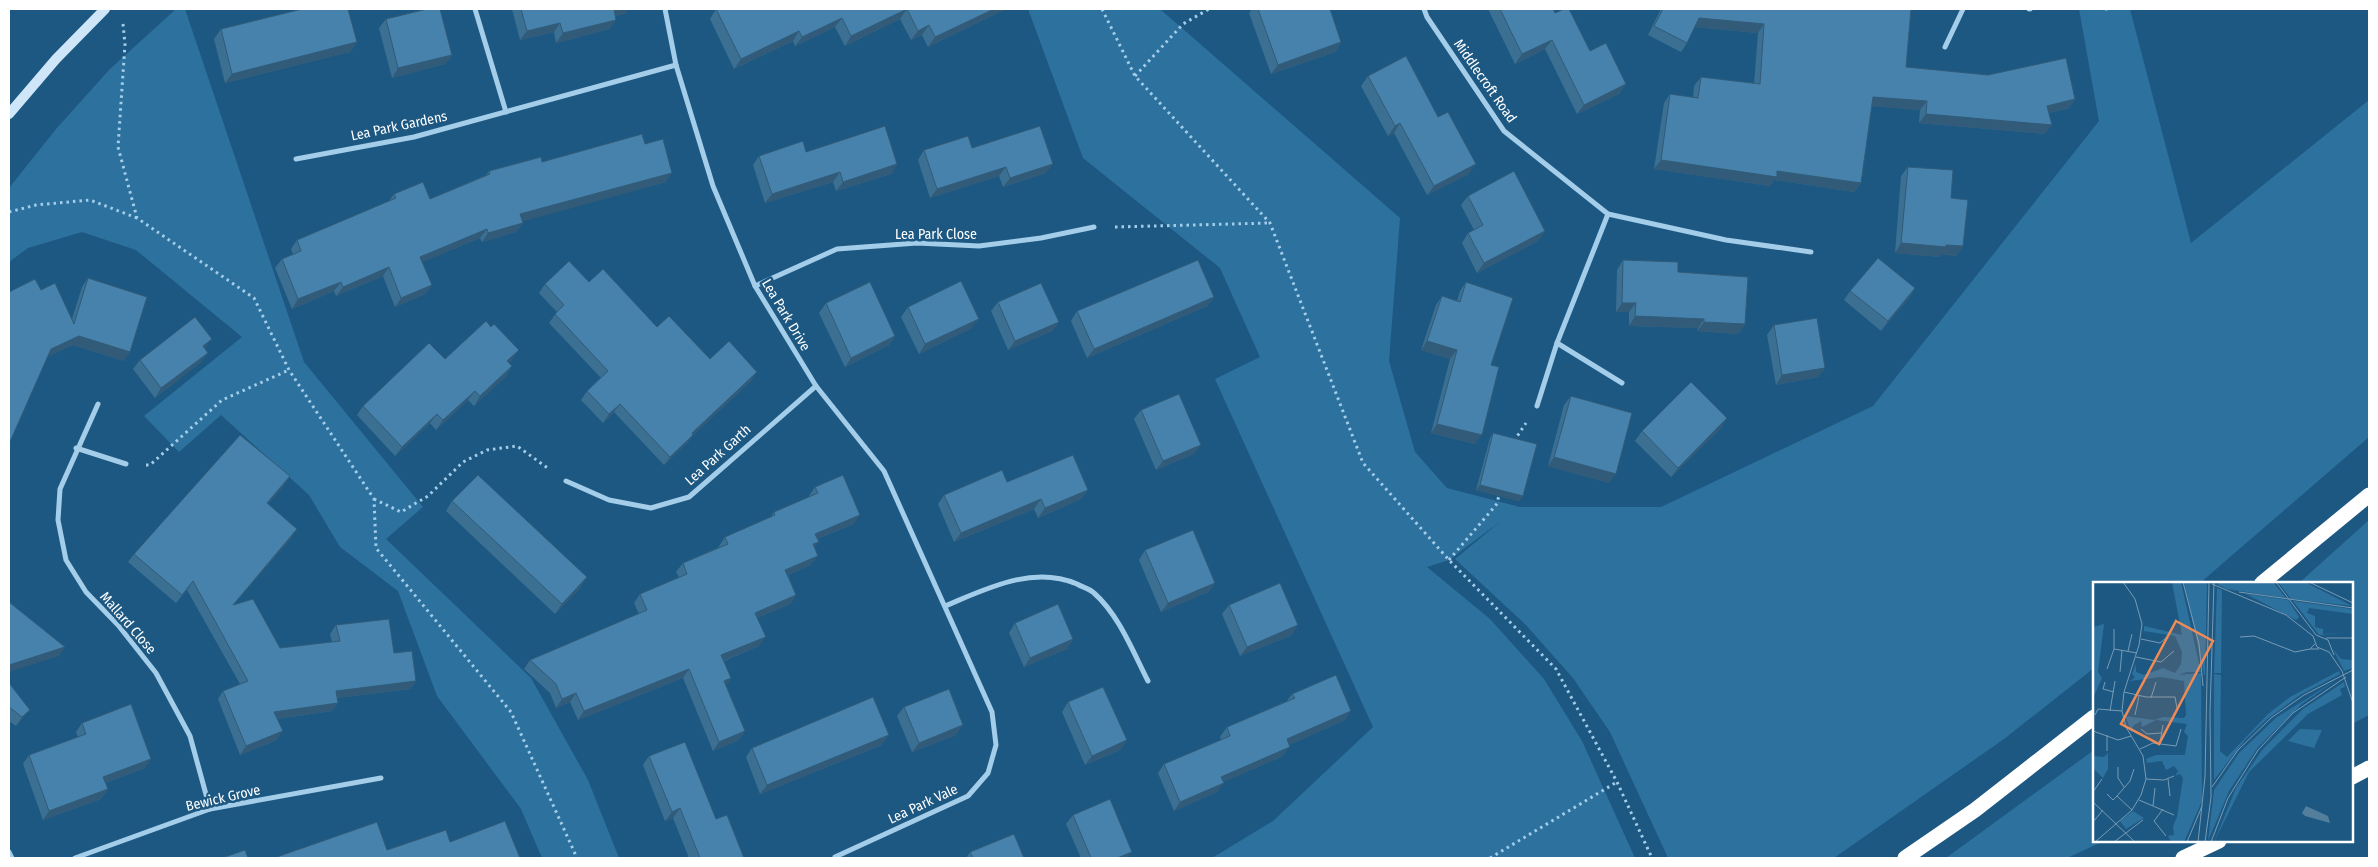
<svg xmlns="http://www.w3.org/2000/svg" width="2378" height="867" font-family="'Fira Sans Condensed',sans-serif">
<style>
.green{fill:#2d719f}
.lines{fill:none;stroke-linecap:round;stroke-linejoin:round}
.path{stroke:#a3cde9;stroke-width:3;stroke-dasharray:2.5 4;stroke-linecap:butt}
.street{stroke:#a3cde9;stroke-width:5}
.secondary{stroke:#cee6f7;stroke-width:10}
.highway{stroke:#fff;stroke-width:15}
.wall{fill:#3c7093}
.shaded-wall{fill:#315b78}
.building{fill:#4682ab;stroke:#315b78}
.labels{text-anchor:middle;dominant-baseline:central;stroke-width:5;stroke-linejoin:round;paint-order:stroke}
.street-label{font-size:14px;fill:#fff;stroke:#1d5882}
.inset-road{fill:none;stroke:#779bb4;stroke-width:1}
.view{fill:#ef8b55;fill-opacity:0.15;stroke:#ef8b55;stroke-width:2.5}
.inset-edge{fill:none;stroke:#fff;stroke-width:2.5}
</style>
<rect width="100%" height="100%" fill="#1d5882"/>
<g class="green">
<polygon points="176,9 185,9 304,362 423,507 386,539 531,678 588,780 619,858 542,858 521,809 437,696 398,591 340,547 309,495 221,415 179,452 144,416 242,337 136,250 82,232 28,248 9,262 9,188 56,129 110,69"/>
<polygon points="1028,9 1160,9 1400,218 1389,361 1415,452 1447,488 1520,507 1661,507 1873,406 2099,121 2079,9 2130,9 2191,243 2369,100 2369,437 2200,583 2094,583 2094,668 2004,739 1834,858 1668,858 1610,732 1573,678 1526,625 1455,559 1501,521 1449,560 1427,567 1490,619 1544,679 1582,741 1635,858 1212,858 1273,821 1373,727 1215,379 1260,357 1220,268 1083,158"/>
<polygon points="2369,520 2369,715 2352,724 2352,583 2299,583"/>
<polygon points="2094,750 2094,841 2104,841 2067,858 1946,858"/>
</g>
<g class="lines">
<g class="path">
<polyline points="1102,9 1135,76 1270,223 1363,463 1449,560 1556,669 1617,782 1652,858"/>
<polyline points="2105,9 2108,9"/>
<polyline points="123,24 125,44 118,147 137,218 254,298 289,370 374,499 376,548 511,712 577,858"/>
<polyline points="1135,76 1183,24 1209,9"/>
<polyline points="9,212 36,205 90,200 137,218"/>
<polyline points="1115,227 1269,223"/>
<polyline points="1514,441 1526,423"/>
<polyline points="146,465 150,465 222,400 289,370"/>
<polyline points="374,499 401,512 428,496 463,462 487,450 517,446 549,469"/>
<polyline points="1449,560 1496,505 1500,493"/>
<polyline points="1490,858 1617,782"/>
</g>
<g class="street">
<polyline points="475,9 506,112"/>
<polyline points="665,9 676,65 713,186 755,286 816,386 884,471 992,712 996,745 988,773 968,796 835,857"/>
<polyline points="1424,9 1427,17 1504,131 1608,214 1726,240 1811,252"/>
<polyline points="2029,9 2030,9"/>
<polyline points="1945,47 1963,9"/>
<polyline points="296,159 414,137 676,65"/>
<polyline points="755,286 837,249 917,243 979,246 1041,238 1094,227"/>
<polyline points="1557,343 1622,383"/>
<polyline points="98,404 60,489 58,520 66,560 86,592 118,625 156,673 190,736 210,809"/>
<polyline points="1537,406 1557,343 1608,214"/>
<polyline points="76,448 126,464"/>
<polyline points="566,481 609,500 651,508 689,497 816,386"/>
<path d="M 945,606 C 986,589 1032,565 1077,584 C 1082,587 1090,589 1094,593 C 1119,615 1133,652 1148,681"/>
<polyline points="9,852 12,858"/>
<polyline points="75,858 210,809 381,778"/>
</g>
<polyline class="secondary" points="9,114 56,59 105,9"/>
<g class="highway">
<polyline points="2262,583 2369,495"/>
<polyline points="2352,777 2369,768"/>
<polyline points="1905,858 1975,810 2094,717"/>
<polyline points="2183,858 2219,841"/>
</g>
</g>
<g class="wall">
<polygon points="512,9 628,9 625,14 615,16 616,20 609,29 556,43 554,32 520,40"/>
<polygon points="716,9 1006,9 928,47 922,35 911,40 900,19 845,46 835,27 795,46 793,41 734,69 710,19"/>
<polygon points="1252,9 1330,9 1341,42 1335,52 1271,74 1249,13"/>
<polygon points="1488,9 1553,9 1555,13 1590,51 1626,84 1619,94 1577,114 1545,49 1515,64"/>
<polygon points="1661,9 1911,9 1906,67 2075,99 2069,108 2049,113 2045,134 1919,123 1920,110 1872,106 1861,183 1854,192 1774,180 1770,186 1654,169 1664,103 1670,94 1693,98 1694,86 1701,77 1754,84 1758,33 1695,27 1687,43 1681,52 1648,35"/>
<polygon points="386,19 452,55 445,64 392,78 379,28"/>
<polygon points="221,29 357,42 350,52 225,83 214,39"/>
<polygon points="1368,76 1438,117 1469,174 1427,195 1394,133 1388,136 1361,86"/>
<polygon points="645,144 666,182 522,221 523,223 516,232 482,242 480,238 422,262 432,285 425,294 395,307 383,276 336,296 334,291 292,309 275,268 282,259 293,254 291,249 297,240 389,201 394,194 430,199 486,175 489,171"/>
<polygon points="972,148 1046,173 1003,187 999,176 930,198 918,160 924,150"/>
<polygon points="806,152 897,164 891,174 836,191 833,182 765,203 753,165 759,156"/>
<polygon points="1908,167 1951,198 1963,246 1956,256 1941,254 1940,257 1895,253 1901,176"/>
<polygon points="1468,196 1545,231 1538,241 1477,273 1462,243 1468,233 1474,230 1461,205"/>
<polygon points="1623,260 1678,272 1745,324 1738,334 1697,331 1698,328 1629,326 1629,312 1616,312 1617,270"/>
<polygon points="88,278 124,361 73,345 48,356 41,290 72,319 82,287"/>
<polygon points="589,282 657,327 710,359 751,381 693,435 687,443 664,465 614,412 603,423 581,400 587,391 601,378 549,323 557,312 539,293 545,284"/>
<polygon points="1466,282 1491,365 1475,444 1431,433 1450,359 1421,350 1436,305 1442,296 1457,301 1460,291"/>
<polygon points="1915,288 1909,298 1881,331 1844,300 1850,291"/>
<polygon points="1214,297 1207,306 1087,358 1071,321 1077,311"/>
<polygon points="998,302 1059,322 1052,331 1008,350 991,311"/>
<polygon points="826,303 895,336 889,345 845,367 819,313"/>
<polygon points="908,307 972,328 919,354 901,317"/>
<polygon points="1774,325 1825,368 1818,377 1776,385 1767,335"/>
<polygon points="205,349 208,353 201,362 155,398 133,369 140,360"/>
<polygon points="445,359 512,360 509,362 512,366 506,376 474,406 468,400 436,430 430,423 395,456 357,415 363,406"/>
<polygon points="1571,396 1609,483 1548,466 1564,405"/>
<polygon points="1141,410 1194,454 1156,470 1134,419"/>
<polygon points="1727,418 1721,428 1671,477 1635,441 1642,431"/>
<polygon points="1493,433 1523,496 1519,501 1476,490 1490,438"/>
<polygon points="290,476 284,485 268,504 292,537 234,604 280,648 332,642 330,634 336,625 394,653 416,681 410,689 337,698 338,703 332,711 277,719 277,740 240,755 218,699 223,691 240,684 187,590 176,603 128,562 134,554"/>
<polygon points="1007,482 1088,490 1081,499 1038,518 1034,509 954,542 938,504 944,495"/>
<polygon points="815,487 854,524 817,539 814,548 811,565 788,575 796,595 790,604 757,618 759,646 724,661 731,678 726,685 745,731 739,740 713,751 683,678 578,720 570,702 556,708 550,693 524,669 530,660 639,614 634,603 640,594 679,577 676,572 683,563 719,547 719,546 725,537 770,518 774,512 809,497 809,496"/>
<polygon points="452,501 581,587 555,614 446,511"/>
<polygon points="1145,550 1215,583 1208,592 1161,612 1139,560"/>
<polygon points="1229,605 1292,635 1240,656 1222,614"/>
<polygon points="1015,623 1073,639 1067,649 1024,667 1009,633"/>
<polygon points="9,683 23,718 16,726 9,721"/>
<polygon points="1292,694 1345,720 1289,745 1283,756 1223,782 1217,792 1174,811 1158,773 1164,764 1221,740 1220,737 1227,727 1287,701"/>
<polygon points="1068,702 1127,740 1120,750 1085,765 1062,712"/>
<polygon points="904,707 956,735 912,752 897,716"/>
<polygon points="82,723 145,768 105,783 108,789 101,799 43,820 23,764 29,755 78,737 76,732"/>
<polygon points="882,745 760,794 746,757 752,748"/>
<polygon points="649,756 716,819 744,858 689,858 673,818 665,821 643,765"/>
<polygon points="1073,815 1127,858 1081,858 1066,824"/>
<polygon points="970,852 1024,858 966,858"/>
</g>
<g class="shaded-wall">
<polygon points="613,9 628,9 625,14 606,18"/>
<polygon points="907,9 900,19 845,46 851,36"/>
<polygon points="994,9 1006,9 928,47 935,37"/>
<polygon points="842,18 835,27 795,46 802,37"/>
<polygon points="1699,18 1764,24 1758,33 1693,27"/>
<polygon points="616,20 609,29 556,43 563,33"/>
<polygon points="560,23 554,32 520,40 527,31"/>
<polygon points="929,25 922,35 911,40 918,31"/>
<polygon points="799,31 793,41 734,69 741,59"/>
<polygon points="1552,40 1545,49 1515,64 1522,54"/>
<polygon points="357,42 350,52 225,83 232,74"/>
<polygon points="1341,42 1335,52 1271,74 1278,65"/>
<polygon points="452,55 445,64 392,78 398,68"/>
<polygon points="1626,84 1619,94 1577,114 1584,105"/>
<polygon points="1873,97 1927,101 1920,110 1867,106"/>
<polygon points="2075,99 2069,108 2041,115 2047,106"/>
<polygon points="1926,114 2052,125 2045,134 1919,123"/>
<polygon points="1400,123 1394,133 1388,136 1395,126"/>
<polygon points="1661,160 1777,171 1861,183 1854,192 1774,180 1770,186 1654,169"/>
<polygon points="897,164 891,174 836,191 843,182"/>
<polygon points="1053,164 1046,173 1003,187 1010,178"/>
<polygon points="1476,164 1469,174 1427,195 1434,186"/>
<polygon points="1006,167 999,176 930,198 937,189"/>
<polygon points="840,172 833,182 765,203 772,194"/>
<polygon points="672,173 666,182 514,224 520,214"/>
<polygon points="523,223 516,232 482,242 488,233"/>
<polygon points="487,229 480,238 414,266 420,257"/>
<polygon points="1545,231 1538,241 1477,273 1484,263"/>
<polygon points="1901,243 1946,245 1963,246 1956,256 1941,254 1940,257 1895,253"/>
<polygon points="389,267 383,276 336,296 343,287"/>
<polygon points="341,282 334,291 292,309 298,299"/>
<polygon points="432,285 425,294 395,307 401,298"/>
<polygon points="1915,288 1909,298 1881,331 1888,321"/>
<polygon points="1214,297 1207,306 1087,358 1094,349"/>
<polygon points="1622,303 1636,303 1629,312 1616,312"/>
<polygon points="1635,316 1704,319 1698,328 1629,326"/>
<polygon points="979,319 972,328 919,354 925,344"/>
<polygon points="1059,322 1052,331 1008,350 1015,341"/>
<polygon points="1704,322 1745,324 1738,334 1697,331"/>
<polygon points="79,336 130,352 124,361 73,345 45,358 51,349"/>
<polygon points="895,336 889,345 845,367 851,358"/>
<polygon points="212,339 205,348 196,355 203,346"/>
<polygon points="1427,341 1457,350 1450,359 1421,350"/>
<polygon points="519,350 512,360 501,370 507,361"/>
<polygon points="208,353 201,362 155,398 161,388"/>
<polygon points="512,366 506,376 474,406 480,396"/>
<polygon points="1825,368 1818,377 1776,385 1782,375"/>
<polygon points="757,372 751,381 693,435 687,443 664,465 670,457 692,433"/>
<polygon points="475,391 468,400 436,430 443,420"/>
<polygon points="620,404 614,412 603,423 609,414"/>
<polygon points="437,414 430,423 395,456 402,447"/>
<polygon points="1727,418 1721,428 1671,477 1678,468"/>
<polygon points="1437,424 1482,435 1475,444 1431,433"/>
<polygon points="1201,445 1194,454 1156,470 1163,461"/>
<polygon points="1554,457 1616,474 1609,483 1548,466"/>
<polygon points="290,476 284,485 261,512 267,503"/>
<polygon points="1480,485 1523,496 1519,501 1476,490"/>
<polygon points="1088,490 1081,499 1038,518 1045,508"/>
<polygon points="1041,499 1034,509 954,542 961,533"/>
<polygon points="860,515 854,524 809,542 815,534"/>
<polygon points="297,529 292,537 227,613 233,605"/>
<polygon points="819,542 812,551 813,544"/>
<polygon points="818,556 811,565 779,579 785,570"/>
<polygon points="587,577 581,587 555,614 562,604"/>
<polygon points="193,581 187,590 176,603 182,595"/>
<polygon points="1215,583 1208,592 1161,612 1168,603"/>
<polygon points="796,595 790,604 748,622 755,613"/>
<polygon points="1298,625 1292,635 1240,656 1247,647"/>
<polygon points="766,637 759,646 715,664 721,655"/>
<polygon points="1073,639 1067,649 1024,667 1030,658"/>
<polygon points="65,647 59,656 9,672 9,665"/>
<polygon points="689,669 683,678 578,720 584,711"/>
<polygon points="731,678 725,687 724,681"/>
<polygon points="416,681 410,689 330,699 336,691"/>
<polygon points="576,693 570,702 556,708 562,699"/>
<polygon points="338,703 332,711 269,720 274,712"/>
<polygon points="30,710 16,726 22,717"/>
<polygon points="1351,711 1345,720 1280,749 1287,739"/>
<polygon points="963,725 956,735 912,752 919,743"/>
<polygon points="283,731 277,740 240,755 246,746"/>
<polygon points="745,731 739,740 713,751 719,742"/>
<polygon points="889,735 882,745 760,794 767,785"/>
<polygon points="1127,740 1120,750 1085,765 1092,756"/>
<polygon points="1290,747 1283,756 1214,786 1221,777"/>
<polygon points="151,759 145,768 96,786 103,777"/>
<polygon points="1224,783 1217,792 1174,811 1180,802"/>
<polygon points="108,789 101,799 43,820 49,811"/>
<polygon points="680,808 673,818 665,821 672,812"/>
<polygon points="1132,852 1127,858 1117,858"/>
</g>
<g class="building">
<polygon points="302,9 348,9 357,42 232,74 221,29"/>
<polygon points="427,9 440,9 452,55 398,68 386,19"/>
<polygon points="521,9 614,9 616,20 563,33 560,23 527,31"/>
<polygon points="716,9 994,9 935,37 929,25 918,31 907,9 851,36 842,18 802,37 799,31 741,59"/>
<polygon points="1258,9 1330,9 1341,42 1278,65"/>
<polygon points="1500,9 1553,9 1555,13 1564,9 1569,9 1590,51 1606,43 1626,84 1584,105 1552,40 1522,54"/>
<polygon points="1663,9 1911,9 1906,67 1988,75 2066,58 2075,99 2047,106 2052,125 1926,114 1927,101 1873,97 1861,183 1777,171 1777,177 1661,160 1670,94 1698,98 1701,77 1760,84 1764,24 1699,18 1687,43 1654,26"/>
<polygon points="1406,56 1438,117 1448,112 1476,164 1434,186 1400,123 1395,126 1368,76"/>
<polygon points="885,126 897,164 843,182 840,172 772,194 759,156 803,141 806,152"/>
<polygon points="1040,126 1053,164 1010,178 1006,167 937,189 924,150 968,136 972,148"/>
<polygon points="642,134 645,144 663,139 672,173 520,214 523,223 488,233 487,229 420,257 432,285 401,298 389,267 343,287 341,282 298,299 282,259 301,251 297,240 396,198 394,194 423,182 430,199 490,174 489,171 541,157 542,162"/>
<polygon points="1908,167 1953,170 1951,198 1968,200 1963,246 1946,245 1946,247 1901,243"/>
<polygon points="1514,171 1545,231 1484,263 1468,233 1483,225 1468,196"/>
<polygon points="1878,258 1915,288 1888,321 1850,291"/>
<polygon points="1198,260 1214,297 1094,349 1077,311"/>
<polygon points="1623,260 1678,262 1678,272 1748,277 1745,324 1704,322 1704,319 1635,316 1636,303 1622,303"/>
<polygon points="569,261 589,282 603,269 657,327 669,316 710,359 729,341 757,372 692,433 693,435 670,457 620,404 609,414 587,391 608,371 555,314 564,305 545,284"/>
<polygon points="88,278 147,297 130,352 79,336 51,349 9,444 9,292 35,279 41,290 55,283 74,324"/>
<polygon points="961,281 979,319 925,344 908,307"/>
<polygon points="870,282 895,336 851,358 826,303"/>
<polygon points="1466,282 1513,298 1491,365 1499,367 1482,435 1437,424 1457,350 1427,341 1442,296 1460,302"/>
<polygon points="1041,283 1059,322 1015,341 998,302"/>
<polygon points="195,317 212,339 203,346 208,353 161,388 140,360"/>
<polygon points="1817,318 1825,368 1782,375 1774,325"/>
<polygon points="486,321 491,327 494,324 519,350 507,361 512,366 480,396 475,391 443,420 437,414 402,447 363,406 429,343 445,359"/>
<polygon points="1691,382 1727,418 1678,468 1642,431"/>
<polygon points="1179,394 1201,445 1163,461 1141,410"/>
<polygon points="1571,396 1632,413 1616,474 1554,457"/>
<polygon points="1493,433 1537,444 1523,496 1480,485"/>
<polygon points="240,435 290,476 267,503 297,529 233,605 253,599 280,648 340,641 336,625 389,619 394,653 412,651 416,681 336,691 338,703 274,712 283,731 246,746 223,691 248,681 193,581 182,595 134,554"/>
<polygon points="1073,455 1088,490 1045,508 1041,499 961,533 944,495 1002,470 1007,482"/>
<polygon points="478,475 587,577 562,604 452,501"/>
<polygon points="843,475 860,515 815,534 819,542 813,544 818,556 785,570 796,595 755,613 766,637 721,655 731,678 724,681 745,731 719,742 689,669 584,711 576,693 562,699 556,684 530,660 647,610 640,594 687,574 683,563 728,544 725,537 775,515 774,512 818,493 815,487"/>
<polygon points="1193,530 1215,583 1168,603 1145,550"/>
<polygon points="1280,583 1298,625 1247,647 1229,605"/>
<polygon points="9,602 65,647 9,665"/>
<polygon points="1058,604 1073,639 1030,658 1015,623"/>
<polygon points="1336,675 1351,711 1287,739 1290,747 1221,777 1224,783 1180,802 1164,764 1230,736 1227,727 1295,698 1292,694"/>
<polygon points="9,683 30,710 22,717 9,707"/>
<polygon points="1103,687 1127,740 1092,756 1068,702"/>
<polygon points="949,689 963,725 919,743 904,707"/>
<polygon points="873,697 889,735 767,785 752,748"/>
<polygon points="131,704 151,759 103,777 108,789 49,811 29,755 86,734 82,723"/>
<polygon points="685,742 716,819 727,815 744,858 700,858 680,808 672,812 649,756"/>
<polygon points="1110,799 1132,852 1117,858 1091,858 1073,815"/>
<polygon points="505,821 520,858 274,858 377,822 387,850 446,830 450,842"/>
<polygon points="1014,834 1024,858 973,858 970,852"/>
<polygon points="245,850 248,858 222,858"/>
</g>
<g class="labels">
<g class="street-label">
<text transform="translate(1485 81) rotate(55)">Middlecroft Road</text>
<text transform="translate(399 126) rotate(-12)">Lea Park Gardens</text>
<text x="936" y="234">Lea Park Close</text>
<text transform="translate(786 315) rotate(59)">Lea Park Drive</text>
<text transform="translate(718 455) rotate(-42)">Lea Park Garth</text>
<text transform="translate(128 623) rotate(49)">Mallard Close</text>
<text transform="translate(223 798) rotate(-13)">Bewick Grove</text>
<text transform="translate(923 804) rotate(-25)">Lea Park Vale</text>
</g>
</g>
<g transform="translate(2093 582)">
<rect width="260" height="260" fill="#1d5882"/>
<path d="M 79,0 L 88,0 L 108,90 L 94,90 L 85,93 L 108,91 L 109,219 L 91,260 L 78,260 L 75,254 L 81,253 L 80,244 L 84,235 L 90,196 L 87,192 L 82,194 L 85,189 L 81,184 L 73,188 L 69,179 L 54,181 L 53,177 L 63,173 L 92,173 L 95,154 L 91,150 L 94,142 L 63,138 L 49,145 L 48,139 L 40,144 L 39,151 L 32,134 L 61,138 L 70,135 L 91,136 L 93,133 L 91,99 L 68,95 L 37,99 L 42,95 L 39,92 L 43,82 L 43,90 L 51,93 L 70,86 L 82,91 L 88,82 L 89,70 L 82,54 L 51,49 L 51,44 L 89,53 ZM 91,0 L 114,1 L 112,93 L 111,93 ZM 125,0 L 180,0 L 193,16 L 134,7 L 125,3 ZM 185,0 L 212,0 L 259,24 L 198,17 ZM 124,6 L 129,8 L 128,91 L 121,91 ZM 153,12 L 195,18 L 206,35 L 203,38 ZM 200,19 L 258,27 L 260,32 L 216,26 L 214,31 L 222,34 L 222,45 L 230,47 L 230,52 L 252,51 L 226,53 ZM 11,42 L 5,90 L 9,96 L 0,116 L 0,45 ZM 240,67 L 248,77 L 260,78 L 260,86 L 251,89 ZM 246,89 L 247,92 L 207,113 L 173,138 L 152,158 L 121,198 L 121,92 L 128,93 L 127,169 L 134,175 L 175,132 L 197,115 ZM 245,97 L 209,122 L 165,165 L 136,209 L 115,259 L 121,208 L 146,171 L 184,135 ZM 251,100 L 252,105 L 247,107 L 249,113 L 215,132 L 156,190 L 121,260 L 143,206 L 170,167 L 210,127 ZM 207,147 L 229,148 L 221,166 L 195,159 ZM 15,171 L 15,187 L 10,196 L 0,186 L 0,174 L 11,175 ZM 40,229 L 51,236 L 33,247 L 27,239 Z" fill="#2d719f"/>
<path d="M 213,224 L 235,234 L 237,241 L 212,234 L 209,231 Z" fill="#537e9c"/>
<path class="inset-road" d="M 90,0 L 106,62 L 110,104M 183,0 L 223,53 L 235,58 L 241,73M 216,0 L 260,21M 119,2 L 193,33 L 220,54 L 224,65 L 236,70 L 249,89 L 260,121M 146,10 L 260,26M 147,55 L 161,54 L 202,70 L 217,67M 233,56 L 260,56M 48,57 L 67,61 L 75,54M 222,62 L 217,67 L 226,67M 21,67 L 44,71M 35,69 L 39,52M 43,75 L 68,80 L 81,69M 14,87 L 21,67 L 21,47M 27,90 L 29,68M 12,100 L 10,107 L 21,110M 31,110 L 53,115 L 82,115 L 84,126M 58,116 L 63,100M 17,129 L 22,99M 2,133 L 5,127 L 29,129M 42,133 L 46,114M 48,147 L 54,152 L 68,151M 0,149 L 25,158 L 38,154M 14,153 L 14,169M 67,161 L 70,143M 47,167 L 60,161 L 83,164 L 88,147M 25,185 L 25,196 L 31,205M 53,197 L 71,198 L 81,194M 75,197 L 77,214M 119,205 L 145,168 L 178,136 L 211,113 L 260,88M 0,210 L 9,197M 14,212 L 20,218 L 24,214 L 39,228M 24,214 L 37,199 L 41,187M 46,218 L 81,233M 0,220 L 42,260M 60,224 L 62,206M 70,227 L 61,239 L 73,254M 0,240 L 10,228M 2,260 L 39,228 L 48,213 L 53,197 L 50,174 L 33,145 L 29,129 L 31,110 L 46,63 L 49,42 L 42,17 L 30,0M 21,260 L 50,238M 94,260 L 109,224M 105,260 L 112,195 L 116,0M 112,260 L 118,215 L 117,130 L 121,0M 118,260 L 135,216 L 165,168 L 200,131 L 253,95"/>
<path class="view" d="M 83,39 L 120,59 L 66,162 L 28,142 Z"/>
<rect width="260" height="260" class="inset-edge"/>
</g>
<rect width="2378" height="867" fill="none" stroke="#ffffff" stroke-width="20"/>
</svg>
